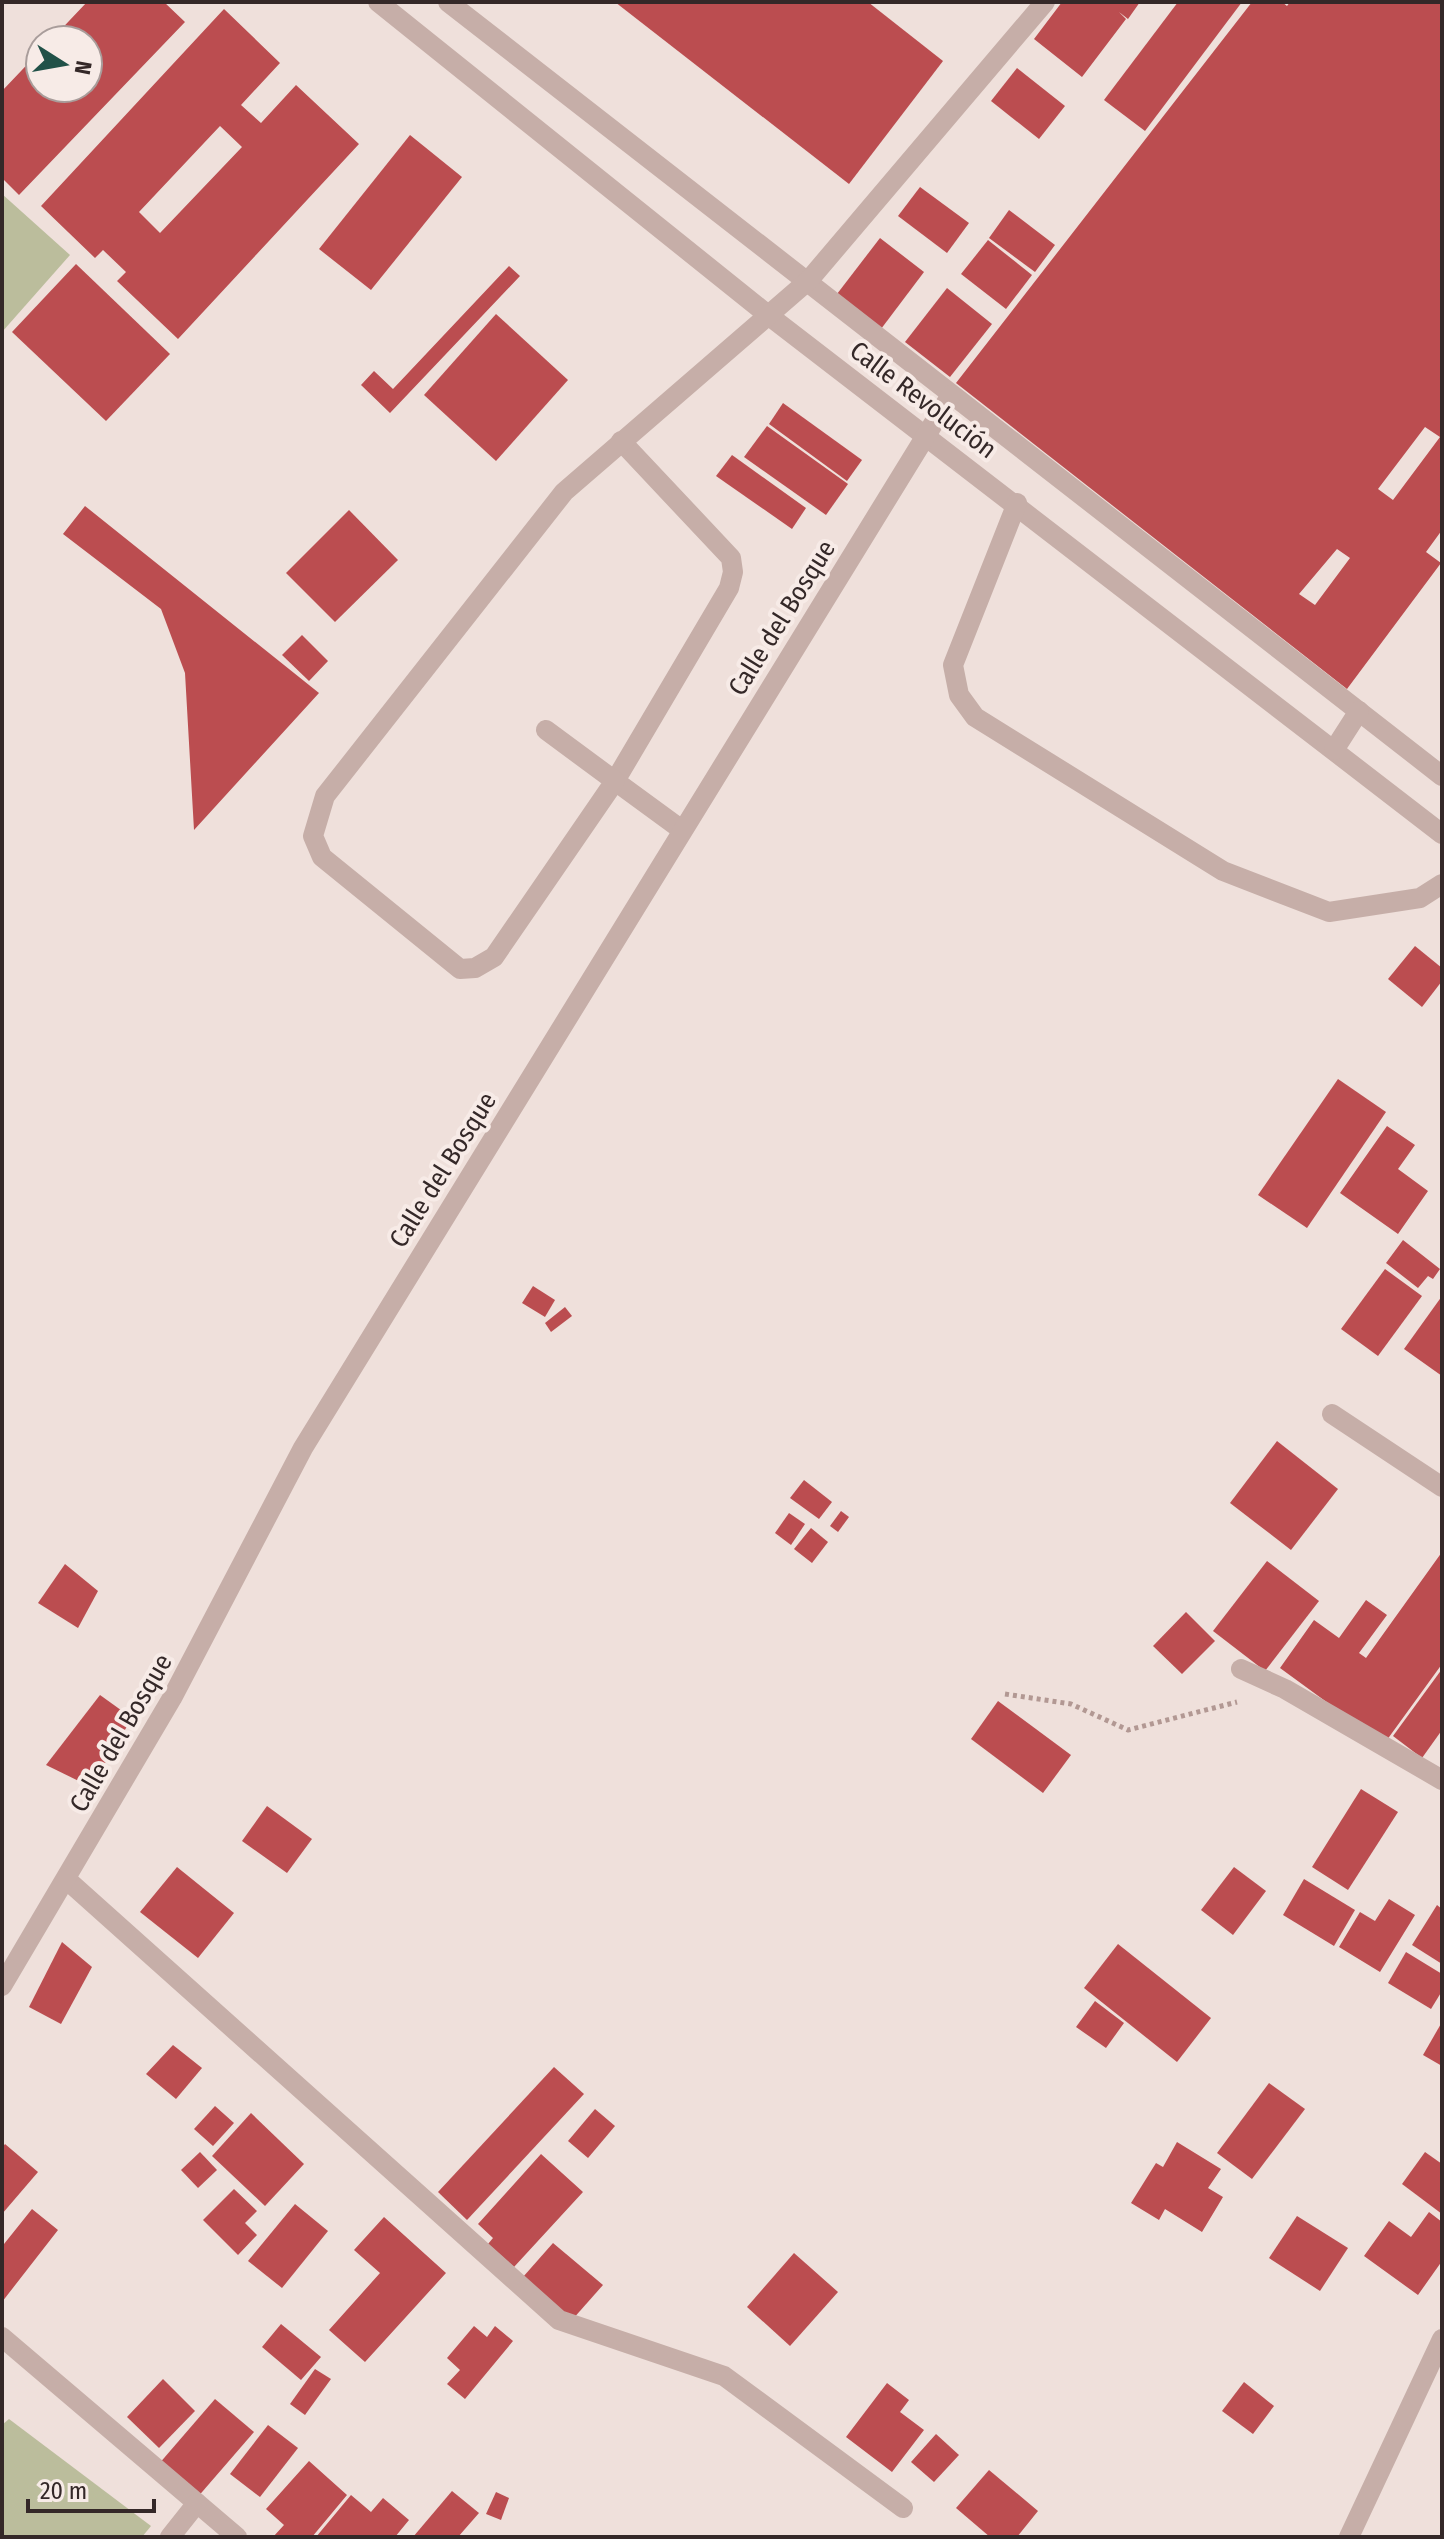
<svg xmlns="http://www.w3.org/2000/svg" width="1444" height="2539" font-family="'Fira Sans Condensed',sans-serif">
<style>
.green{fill:#bbbd9c}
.building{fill:#bb4d50;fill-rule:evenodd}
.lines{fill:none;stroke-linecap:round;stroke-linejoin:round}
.path{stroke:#b29893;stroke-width:5;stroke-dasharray:4 4;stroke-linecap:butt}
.minor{stroke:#c6aea8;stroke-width:20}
.labels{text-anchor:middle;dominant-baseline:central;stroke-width:8;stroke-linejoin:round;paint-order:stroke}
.street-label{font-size:26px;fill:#342828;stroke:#f7ebe7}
</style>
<rect width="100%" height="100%" fill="#efe0db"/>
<g class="green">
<polygon points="2,194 70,255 2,332"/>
<polygon points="9,2419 151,2526 142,2537 2,2537 2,2425"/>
</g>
<g class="building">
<polygon points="87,2 164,2 185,22 19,195 2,178 2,91 40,51 40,88 88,88 88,40 51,40"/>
<polygon points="615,2 868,2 943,61 849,184"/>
<polygon points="1062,2 1140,2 1128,19 1119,12 1126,19 1082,77 1034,39"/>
<polygon points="1178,2 1242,2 1145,131 1104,100"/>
<path d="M 1252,2 L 1282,2 L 1287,6 L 1290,2 L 1442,2 L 1442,530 L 1426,552 L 1441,563 L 1347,689 L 956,383 ZM 1425,427 L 1440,437 L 1393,500 L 1378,489 ZM 1337,549 L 1350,558 L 1315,605 L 1299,594 Z"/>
<path d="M 224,9 L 280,63 L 241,105 L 261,123 L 296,85 L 359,144 L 178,339 L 117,281 L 126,272 L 103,250 L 95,258 L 41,206 ZM 220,126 L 242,147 L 160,233 L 139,212 Z"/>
<polygon points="1017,68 1065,106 1039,139 991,101"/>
<polygon points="410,135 462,177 371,290 319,249"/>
<polygon points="920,187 969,223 947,253 898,216"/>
<polygon points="1009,210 1055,245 1035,272 989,238"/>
<polygon points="880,238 924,272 881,329 837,294"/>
<polygon points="988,240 1032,275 1006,309 961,274"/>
<polygon points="76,264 170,354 106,421 12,332"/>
<polygon points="509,266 520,276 390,413 361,385 374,371 393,389"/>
<polygon points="947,288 992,324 950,377 905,342"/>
<polygon points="496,314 568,380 496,461 424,395"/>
<polygon points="783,403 862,460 847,481 769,424"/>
<polygon points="767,426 848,484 826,515 744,457"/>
<polygon points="732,455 806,508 792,529 716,476"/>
<polygon points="85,506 319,693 194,830 185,673 161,609 63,534"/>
<polygon points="349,510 398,560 335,622 286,573"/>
<polygon points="302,635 328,661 309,681 282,655"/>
<polygon points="1415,946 1442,968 1442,981 1422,1007 1388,979"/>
<polygon points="1338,1079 1386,1112 1307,1228 1258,1195"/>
<polygon points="1387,1126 1415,1145 1398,1169 1428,1191 1398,1234 1340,1193"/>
<polygon points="1403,1240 1440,1269 1433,1279 1428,1276 1418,1288 1386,1263"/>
<polygon points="1385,1269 1422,1296 1378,1356 1341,1329"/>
<polygon points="533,1286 555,1300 545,1317 522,1303"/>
<polygon points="1442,1296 1442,1376 1404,1349"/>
<polygon points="565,1307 572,1316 551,1332 545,1323"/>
<polygon points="1277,1441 1338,1489 1291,1550 1230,1503"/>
<polygon points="804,1480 832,1502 819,1519 790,1498"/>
<polygon points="841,1511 849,1517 838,1532 830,1526"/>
<polygon points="789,1513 805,1524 791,1545 775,1533"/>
<polygon points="811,1528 828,1542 812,1563 794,1549"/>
<polygon points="1442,1552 1442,1664 1384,1744 1280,1668 1314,1620 1339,1638 1366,1600 1387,1615 1359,1653 1366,1658"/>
<polygon points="1267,1561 1319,1601 1265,1671 1213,1631"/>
<polygon points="65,1564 98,1591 78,1628 38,1603"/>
<polygon points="1186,1612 1215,1641 1182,1674 1153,1646"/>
<polygon points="1442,1669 1442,1730 1422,1758 1393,1736"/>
<polygon points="100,1695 132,1718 91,1787 46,1765"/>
<polygon points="998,1701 1071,1755 1043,1793 971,1739"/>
<polygon points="1361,1789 1398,1812 1348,1890 1312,1867"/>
<polygon points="267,1806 312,1839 287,1873 242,1841"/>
<polygon points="177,1867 234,1913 198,1958 140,1912"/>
<polygon points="1234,1867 1266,1891 1233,1935 1201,1910"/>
<polygon points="1304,1879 1355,1910 1334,1946 1283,1915"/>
<polygon points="1389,1899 1415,1915 1380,1972 1339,1947 1360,1912 1375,1921"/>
<polygon points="1437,1905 1442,1909 1442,1964 1412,1945"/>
<polygon points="62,1942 92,1967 61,2024 29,2007"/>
<polygon points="1118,1944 1211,2018 1177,2062 1084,1988"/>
<polygon points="1406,1952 1442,1974 1442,1991 1431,2009 1388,1983"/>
<polygon points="1095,2001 1124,2023 1106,2048 1076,2027"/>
<polygon points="1442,2022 1442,2066 1423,2055"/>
<polygon points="173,2045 202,2068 176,2099 146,2074"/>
<polygon points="554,2067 584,2094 467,2220 438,2192"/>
<polygon points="1269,2083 1305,2109 1252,2179 1217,2153"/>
<polygon points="215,2106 234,2123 213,2146 194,2129"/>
<polygon points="595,2109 615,2126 588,2158 568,2141"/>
<polygon points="251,2113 304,2164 265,2206 212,2156"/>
<polygon points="1177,2142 1221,2169 1208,2188 1223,2197 1202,2232 1165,2209 1159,2220 1131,2203 1156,2163 1163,2167"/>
<polygon points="5,2144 38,2172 2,2214 2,2148"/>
<polygon points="200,2152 217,2170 198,2188 181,2170"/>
<polygon points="1425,2152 1442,2164 1442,2214 1402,2184"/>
<polygon points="541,2154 583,2192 514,2267 488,2244 493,2238 478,2224"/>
<polygon points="234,2189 257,2211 245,2223 257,2235 238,2255 203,2220"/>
<polygon points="295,2204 328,2231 282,2288 248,2261"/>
<polygon points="32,2209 58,2230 2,2302 2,2242 4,2244"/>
<polygon points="1429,2212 1442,2222 1442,2261 1418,2295 1364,2256 1389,2221 1411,2237"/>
<polygon points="1297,2216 1348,2248 1320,2291 1269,2258"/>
<polygon points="384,2217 446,2273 365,2362 329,2330 380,2273 354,2250"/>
<polygon points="553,2243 603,2285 572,2320 523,2277"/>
<polygon points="794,2253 838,2292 790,2346 747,2307"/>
<polygon points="281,2324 321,2357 301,2380 262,2347"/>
<polygon points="474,2326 487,2337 495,2326 513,2341 465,2399 447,2384 460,2370 447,2358"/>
<polygon points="315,2369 331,2379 305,2415 290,2404"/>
<polygon points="163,2379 195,2411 159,2448 127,2417"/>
<polygon points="1244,2382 1274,2406 1253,2434 1222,2411"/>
<polygon points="887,2383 909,2400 900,2412 924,2430 892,2472 846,2437"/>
<polygon points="215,2399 254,2432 196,2499 158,2465"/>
<polygon points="268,2425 298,2448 260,2497 230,2474"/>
<polygon points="936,2434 959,2455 934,2482 911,2462"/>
<polygon points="309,2461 347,2495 312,2537 273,2537 284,2525 266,2509"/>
<polygon points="989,2470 1038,2511 1017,2537 990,2537 956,2508"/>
<polygon points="452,2491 479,2513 458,2537 413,2537"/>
<polygon points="496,2492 509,2498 501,2520 486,2514"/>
<polygon points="351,2495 371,2512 383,2498 409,2520 395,2537 316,2537"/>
</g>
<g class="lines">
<polyline class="path" points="1005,1694 1071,1704 1128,1730 1237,1702"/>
<g class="minor">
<polyline points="378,2 768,315 1442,834"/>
<polyline points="448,2 1442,776"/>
<polyline points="621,441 731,558 733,572 729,588 615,781 682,830"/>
<polyline points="1017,503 953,665 959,695 975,717 1223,871 1329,912 1420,898 1442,884"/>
<polyline points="546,730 615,781 494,957 475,968 460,969 322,857 313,836 325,796 564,492 809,280 1045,2"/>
<polyline points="1334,750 1359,711"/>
<polyline points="1332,1414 1442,1487"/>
<polyline points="1241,1669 1285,1689 1442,1780"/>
<polyline points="66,1879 559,2320 724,2376 903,2508"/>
<polyline points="2,1986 172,1698 303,1448 951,395"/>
<polyline points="2,2337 237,2537"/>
<polyline points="170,2537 197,2503"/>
<polyline points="1349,2537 1442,2339"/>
</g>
</g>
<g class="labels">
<g class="street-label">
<text transform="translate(923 400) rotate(37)">Calle Revolución</text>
<text transform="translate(782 618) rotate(-58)">Calle del Bosque</text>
<text transform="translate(443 1170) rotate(-58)">Calle del Bosque</text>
<text transform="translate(121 1733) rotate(-60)">Calle del Bosque</text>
</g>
</g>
<rect width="1444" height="2539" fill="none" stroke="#342828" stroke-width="8"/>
<g transform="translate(64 64) rotate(101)"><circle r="38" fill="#f7ebe7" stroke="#a99d9b" stroke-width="2"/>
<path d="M0-6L14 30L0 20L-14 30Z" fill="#215148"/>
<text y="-12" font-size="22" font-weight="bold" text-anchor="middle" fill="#342828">N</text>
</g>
<path d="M28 2499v12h126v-12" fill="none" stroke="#342828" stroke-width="4"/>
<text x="40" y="2499" font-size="24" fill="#342828" stroke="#f7ebe7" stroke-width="6" paint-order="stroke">20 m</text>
</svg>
